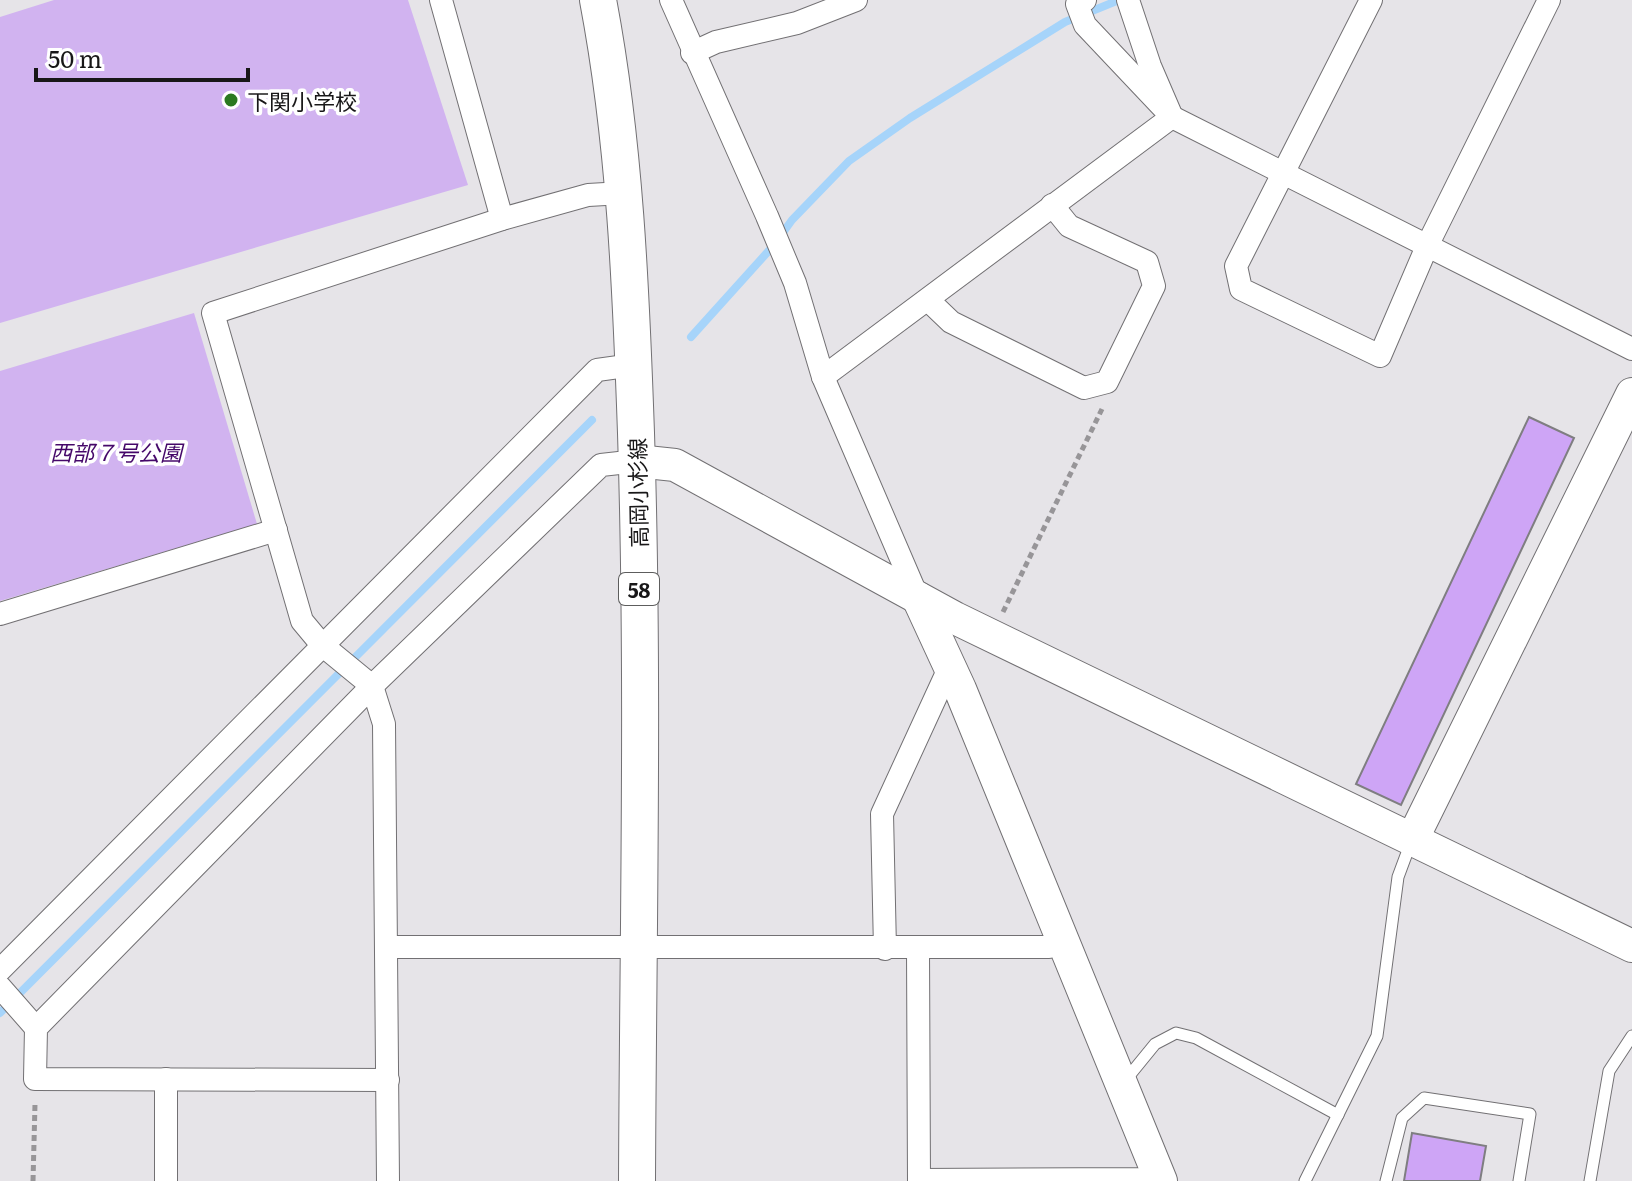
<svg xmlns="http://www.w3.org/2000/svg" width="1632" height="1181" font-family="Literata,'Noto Sans JP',serif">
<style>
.green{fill:#d1b3f0}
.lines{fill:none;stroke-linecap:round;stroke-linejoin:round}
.stream{stroke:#a6d4fa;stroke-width:8}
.building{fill:#cea5f6;stroke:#7f7e81;stroke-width:2}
.lane-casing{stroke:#727073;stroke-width:13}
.street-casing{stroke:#727073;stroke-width:24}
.secondary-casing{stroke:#727073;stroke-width:34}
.primary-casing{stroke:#727073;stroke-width:38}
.path{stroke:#979598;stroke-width:5;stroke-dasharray:6 4;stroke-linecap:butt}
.lane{stroke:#fff;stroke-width:11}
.street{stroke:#fff;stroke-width:22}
.secondary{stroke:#fff;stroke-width:32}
.primary{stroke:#fff;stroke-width:36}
.poi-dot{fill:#2b7921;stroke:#fff;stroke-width:3}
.labels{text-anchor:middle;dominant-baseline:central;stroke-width:7;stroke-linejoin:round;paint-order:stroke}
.shield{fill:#fff;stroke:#5d5d5d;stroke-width:2}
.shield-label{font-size:20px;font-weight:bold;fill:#181718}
.poi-label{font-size:22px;fill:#181718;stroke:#fff;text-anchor:start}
.park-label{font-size:22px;font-style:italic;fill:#450869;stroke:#fff}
.street-label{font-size:22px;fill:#181718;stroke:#fff}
</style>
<rect width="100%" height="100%" fill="#e6e4e8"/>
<g class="green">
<polygon points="54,0 408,0 468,185 0,323 0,17"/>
<polygon points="194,313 257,524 0,601 0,371"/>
</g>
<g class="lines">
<g class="stream">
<polyline points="691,337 774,245 792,220 849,161 910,118 1065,22 1119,0"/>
<polyline points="0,1013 592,420"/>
</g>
</g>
<g class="building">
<polygon points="1529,417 1574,438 1401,805 1356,784"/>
<polygon points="1412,1133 1486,1146 1480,1181 1404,1181"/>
</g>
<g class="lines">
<g class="lane-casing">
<g id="lane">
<polyline points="1124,1082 1155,1044 1176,1033 1196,1038 1338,1115"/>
<polyline points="1305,1181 1377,1036 1398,877 1411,842"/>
<polyline points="1386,1181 1402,1118 1424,1098 1530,1114 1519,1181"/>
<polyline points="1590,1181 1609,1071 1632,1036"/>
</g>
</g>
<g class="street-casing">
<g id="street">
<polyline points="441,0 502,219"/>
<polyline points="671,0 767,216 795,283 823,377 918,598"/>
<polyline points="1085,0 1077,4 1085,25 1172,117 1632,349"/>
<polyline points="1371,0 1236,266 1241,289 1380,356 1428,244 1549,0"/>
<polyline points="692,53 716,42 797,23 856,0"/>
<polyline points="928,300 951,322 1084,388 1107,382 1154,286 1147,262 1069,226 1052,205"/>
<polyline points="823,377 1172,117 1150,66 1128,0"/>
<polyline points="0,614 276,530"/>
<polyline points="388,947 1049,947 1060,942"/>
<polyline points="885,949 882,814 950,666"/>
<polyline points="918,949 919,1181"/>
<polyline points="0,970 597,370 633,365"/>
<polyline points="0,987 36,1028"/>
<polyline points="388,1080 35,1079 36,1028 372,686 601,465 637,461"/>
<polyline points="919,1180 1142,1179 1157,1172"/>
<polyline points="166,1181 166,1079"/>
<polyline points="388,1181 384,724 372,686 322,645 302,621 213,313 502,219 588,195 623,193"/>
</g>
</g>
<g class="secondary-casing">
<g id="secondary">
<polyline points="637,461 675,465 955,618 1632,946"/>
<polyline points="918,598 960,689 1161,1181"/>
<polyline points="1413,838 1632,394"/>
</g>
</g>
<g class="primary-casing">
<path id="primary" d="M 598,0 C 625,142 631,289 636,433 C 644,682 638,932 637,1181"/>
</g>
<g class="path">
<polyline points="1003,612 1102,409"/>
<polyline points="33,1181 35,1104"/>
</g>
<use href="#lane" class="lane"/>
<use href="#street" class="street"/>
<use href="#secondary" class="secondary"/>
<use href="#primary" class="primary"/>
</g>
<circle class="poi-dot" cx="231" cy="100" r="8"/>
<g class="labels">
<rect class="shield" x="619" y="573" width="40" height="32" rx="6"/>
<g class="shield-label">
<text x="639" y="589">58</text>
</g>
<g class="poi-label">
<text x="247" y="100">下関小学校</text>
</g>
<g class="park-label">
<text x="116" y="451">西部７号公園</text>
</g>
<g class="street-label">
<text transform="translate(637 493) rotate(-91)">高岡小杉線</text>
</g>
</g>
<path d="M36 68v12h212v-12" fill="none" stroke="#181718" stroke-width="4"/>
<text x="48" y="68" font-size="24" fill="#181718" stroke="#ffffff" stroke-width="6" paint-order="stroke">50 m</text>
</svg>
